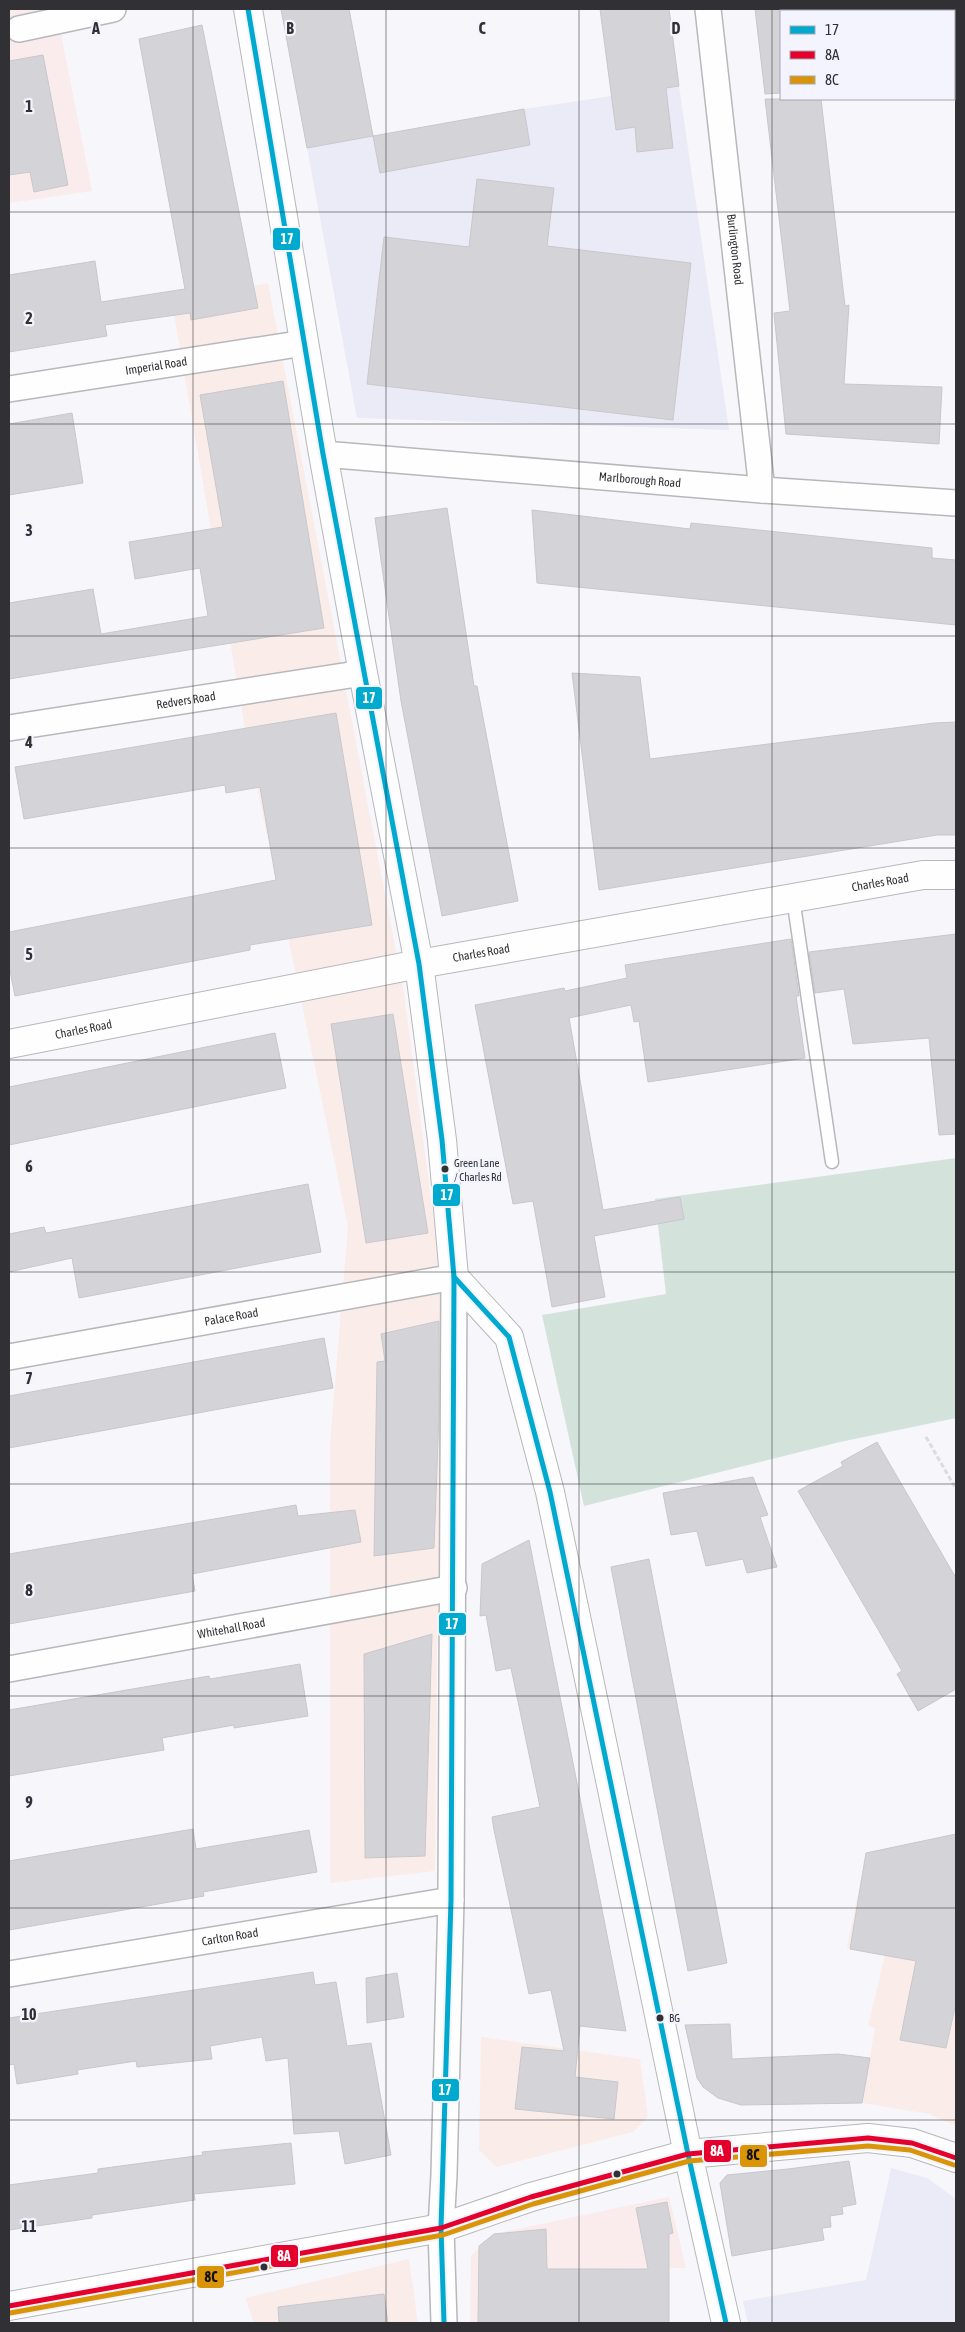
<svg xmlns="http://www.w3.org/2000/svg" width="965" height="2332" font-family="'Asap Condensed',sans-serif">
<style>
.commercial{fill:#faede9}
.industrial{fill:#faecec}
.built{fill:#eaebf7}
.green{fill:#d3e3dc}
.building{fill:#d4d4d8;stroke:#c8c8cc}
.lines{fill:none;stroke-linecap:round;stroke-linejoin:round}
.service-casing{stroke:#b7b8bc;stroke-width:15}
.minor-casing{stroke:#b7b8bc;stroke-width:28}
.tertiary-casing{stroke:#b7b8bc;stroke-width:30}
.secondary-casing{stroke:#b7b8bc;stroke-width:30}
.path{stroke:#dcdcdd;stroke-width:3;stroke-dasharray:5 2.5;stroke-linecap:butt}
.service{stroke:#fefefe;stroke-width:12}
.minor{stroke:#fefefe;stroke-width:25}
.tertiary{stroke:#fefefe;stroke-width:28}
.secondary{stroke:#fefefe;stroke-width:28}
.bus-1-casing{stroke:#f3f4fe;stroke-width:9}
.bus-2-casing{stroke:#f3f4fe;stroke-width:9}
.bus-3-casing{stroke:#f3f4fe;stroke-width:9}
.bus-1{stroke:#00a9ce;stroke-width:5}
.bus-2{stroke:#e4002b;stroke-width:5}
.bus-3{stroke:#d99408;stroke-width:5}
.grid{fill:none;stroke:#313135;stroke-width:1;stroke-opacity:0.55}
.bus-dot{fill:#313135;stroke:#f3f4fe;stroke-width:2}
.labels{text-anchor:middle;dominant-baseline:central;stroke-width:4.5;stroke-linejoin:round;paint-order:stroke}
.bus-label{font-size:11px;fill:#313135;stroke:#f3f4fe;text-anchor:start}
.street-label{font-size:12px;fill:#313135;stroke:#f3f4fe}
.grid-label{font-size:16px;text-anchor:middle;font-weight:bold;fill:#313135;stroke:#f3f4fe;stroke-width:4.5;stroke-linejoin:round;paint-order:stroke}
.line-badge{stroke:#f3f4fe;stroke-width:2}
.badge-label{font-size:14px;text-anchor:middle;font-weight:bold;fill:#fff}
.pale-badge-label{font-size:14px;text-anchor:middle;font-weight:bold;fill:#111}
</style>
<rect width="100%" height="100%" fill="#f6f6fb"/>
<g class="commercial">
<polygon points="268,283 404,993 447,1321 437,1649 435,1871 330,1883 330,1443 348,1227 245,729 172,302"/>
<polygon points="947,1836 956,1840 956,2126 929,2114 862,2103 875,2028 868,2026 885,1955 847,1948 866,1853"/>
<polygon points="481,2037 640,2059 648,2117 633,2132 496,2167 479,2150"/>
<polygon points="409,2259 418,2323 254,2323 245,2298"/>
</g>
<g class="industrial">
<polygon points="9,9 56,9 92,191 9,203"/>
<polygon points="669,2197 686,2268 597,2269 596,2323 624,2323 470,2323 471,2256 494,2234"/>
</g>
<g class="built">
<polygon points="679,86 729,430 357,418 307,148 524,109"/>
<polygon points="891,2168 927,2178 956,2199 956,2323 748,2323 743,2301 866,2280"/>
</g>
<polygon class="green" points="956,1158 956,1418 840,1442 584,1506 542,1315 666,1294 655,1199"/>
<g class="building">
<polygon points="281,9 349,9 373,136 307,148"/>
<polygon points="600,9 669,9 679,86 666,88 673,148 637,152 635,127 616,130"/>
<polygon points="755,9 781,9 781,93 765,94"/>
<polygon points="202,25 258,308 191,320 190,313 105,325 107,336 9,352 9,275 95,261 101,302 185,289 139,39"/>
<polygon points="43,55 68,185 34,192 30,172 9,175 9,61"/>
<polygon points="765,99 821,99 845,306 849,305 844,384 942,387 939,444 786,434 774,313 790,311"/>
<polygon points="524,109 530,145 380,173 373,136"/>
<polygon points="477,179 554,188 547,246 691,263 673,420 367,384 384,237 469,247"/>
<polygon points="283,381 324,628 9,679 9,603 93,589 101,634 208,616 200,568 135,579 129,542 223,527 200,395"/>
<polygon points="72,413 83,483 9,495 9,424"/>
<polygon points="447,508 474,686 477,686 518,901 442,916 401,701 375,518"/>
<polygon points="532,510 690,529 691,523 932,548 932,558 956,560 956,625 537,583"/>
<polygon points="572,673 640,677 650,759 934,723 956,722 956,835 937,835 599,890"/>
<polygon points="336,713 372,925 250,945 250,950 15,996 9,966 9,932 276,880 260,787 226,793 225,785 24,819 15,767"/>
<polygon points="956,934 956,1134 939,1135 929,1038 853,1044 844,989 815,993 809,952"/>
<polygon points="791,939 799,996 796,996 805,1058 648,1082 639,1021 634,1022 631,1005 569,1018 603,1210 680,1197 684,1219 594,1236 605,1297 552,1307 533,1201 513,1204 475,1005 564,988 565,991 627,978 625,965"/>
<polygon points="393,1014 428,1233 366,1243 331,1024"/>
<polygon points="275,1033 286,1088 9,1145 9,1087"/>
<polygon points="308,1184 321,1252 79,1298 72,1258 9,1272 9,1234 44,1227 46,1233"/>
<polygon points="439,1321 439,1414 434,1548 374,1556 377,1362 385,1361 381,1334"/>
<polygon points="324,1338 333,1388 9,1448 9,1396"/>
<polygon points="877,1442 956,1578 956,1689 918,1711 897,1674 902,1671 798,1491 843,1466 841,1462"/>
<polygon points="753,1477 768,1515 760,1517 777,1567 747,1573 743,1559 706,1566 697,1531 671,1535 663,1493"/>
<polygon points="296,1505 298,1516 355,1510 361,1542 192,1574 195,1591 9,1624 9,1554"/>
<polygon points="529,1540 626,2031 580,2026 575,2077 618,2082 614,2119 515,2109 522,2047 564,2051 551,1990 529,1994 494,1830 492,1817 540,1807 511,1668 496,1671 486,1615 480,1616 482,1564"/>
<polygon points="649,1559 727,1963 688,1971 611,1567"/>
<polygon points="432,1634 425,1856 365,1858 364,1654"/>
<polygon points="300,1664 308,1716 234,1728 234,1725 162,1738 164,1750 9,1776 9,1710 209,1676 210,1679"/>
<polygon points="193,1829 196,1849 309,1830 317,1872 203,1892 204,1896 9,1930 9,1861"/>
<polygon points="956,1834 956,2003 946,2048 900,2040 916,1961 850,1949 866,1853"/>
<polygon points="313,1972 315,1985 336,1982 347,2046 371,2043 391,2155 345,2164 339,2131 294,2134 288,2058 266,2061 262,2037 210,2046 212,2059 137,2067 136,2061 77,2070 78,2074 17,2084 14,2064 9,2065 9,2018"/>
<polygon points="397,1973 404,2017 367,2023 366,1978"/>
<polygon points="730,2024 732,2059 838,2054 870,2058 862,2103 741,2105 718,2098 703,2087 697,2078 685,2025"/>
<polygon points="291,2143 295,2184 194,2194 195,2200 92,2215 92,2218 9,2230 9,2185 98,2173 98,2169 203,2155 202,2152"/>
<polygon points="849,2161 856,2204 842,2207 843,2214 830,2216 831,2227 822,2228 824,2240 732,2256 720,2183 727,2175 788,2169"/>
<polygon points="667,2202 673,2233 669,2234 669,2323 478,2323 479,2246 494,2234 546,2229 547,2269 648,2269 636,2208"/>
<polygon points="384,2294 388,2323 279,2323 278,2307"/>
</g>
<g class="lines">
<g class="service-casing">
<polyline id="service" points="793,898 832,1162"/>
</g>
<g class="minor-casing">
<g id="minor">
<path id="s1" d="M 708,9 L 762,490"/>
<polyline points="19,29 113,9"/>
<path id="s2" d="M 9,389 L 304,343"/>
<path id="s3" d="M 323,454 L 762,490 L 956,503"/>
<path id="s4" d="M 9,728 L 363,673"/>
<path id="s5" d="M 9,1357 L 454,1277 L 451,1900 L 444,2175 L 441,2228 L 444,2323"/>
<path id="s6" d="M 9,1669 L 454,1588"/>
<path id="s7" d="M 9,1974 L 451,1900"/>
</g>
</g>
<g class="tertiary-casing">
<g id="tertiary">
<polyline points="248,9 323,454 363,673 419,964 442,1140 454,1277 509,1337 550,1492 688,2154 726,2323"/>
<path id="s8" d="M 9,1044 L 419,964 L 923,875 L 956,875"/>
</g>
</g>
<g class="secondary-casing">
<polyline id="secondary" points="9,2306 441,2228 531,2197 688,2154 868,2138 912,2143 956,2158"/>
</g>
<polyline class="path" points="926,1437 956,1489"/>
<use href="#service" class="service"/>
<use href="#minor" class="minor"/>
<use href="#tertiary" class="tertiary"/>
<use href="#secondary" class="secondary"/>
<g class="bus-1-casing">
<g id="bus-1">
<polyline points="248,9 323,454 419,964 442,1140 454,1277 451,1900 441,2228 444,2323"/>
<polyline points="454,1277 509,1337 550,1492 688,2154 726,2323"/>
</g>
</g>
<g class="bus-2-casing">
<polyline id="bus-2" points="9,2306 441,2228 531,2197 688,2154 868,2138 912,2143 956,2158"/>
</g>
<g class="bus-3-casing">
<polyline id="bus-3" points="10,2313 443,2235 533,2204 689,2161 868,2146 910,2150 954,2165"/>
</g>
<use href="#bus-1" class="bus-1"/>
<use href="#bus-2" class="bus-2"/>
<use href="#bus-3" class="bus-3"/>
</g>
<path class="grid" d="M 193,9 L 193,2323M 386,9 L 386,2323M 579,9 L 579,2323M 772,9 L 772,2323M 9,212 L 956,212M 9,424 L 956,424M 9,636 L 956,636M 9,848 L 956,848M 9,1060 L 956,1060M 9,1272 L 956,1272M 9,1484 L 956,1484M 9,1696 L 956,1696M 9,1908 L 956,1908M 9,2120 L 956,2120"/>
<g class="bus-dot">
<circle cx="445" cy="1169" r="4.5"/>
<circle cx="660" cy="2018" r="4.5"/>
<circle cx="617" cy="2174" r="4.5"/>
<circle cx="264" cy="2267" r="4.5"/>
</g>
<g class="labels">
<g class="bus-label">
<text x="454" y="1163">Green Lane<tspan x="454" dy="14">/ Charles Rd</tspan></text>
<text x="669" y="2018">BG</text>
</g>
<g class="street-label">
<text stroke="none"><textPath href="#s1" startOffset="242">Burlington Road</textPath></text>
<text stroke="none"><textPath href="#s2" startOffset="149">Imperial Road</textPath></text>
<text stroke="none"><textPath href="#s3" startOffset="318">Marlborough Road</textPath></text>
<text stroke="none"><textPath href="#s4" startOffset="179">Redvers Road</textPath></text>
<text stroke="none"><textPath href="#s8" startOffset="886">Charles Road</textPath></text>
<text stroke="none"><textPath href="#s8" startOffset="481">Charles Road</textPath></text>
<text stroke="none"><textPath href="#s8" startOffset="76">Charles Road</textPath></text>
<text stroke="none"><textPath href="#s5" startOffset="226">Palace Road</textPath></text>
<text stroke="none"><textPath href="#s6" startOffset="226">Whitehall Road</textPath></text>
<text stroke="none"><textPath href="#s7" startOffset="224">Carlton Road</textPath></text>
</g>
</g>
<g class="grid-label">
<text x="96" y="34">A</text>
<text x="290" y="34">B</text>
<text x="482" y="34">C</text>
<text x="676" y="34">D</text>
<text x="29" y="112">1</text>
<text x="29" y="324">2</text>
<text x="29" y="536">3</text>
<text x="29" y="748">4</text>
<text x="29" y="960">5</text>
<text x="29" y="1172">6</text>
<text x="29" y="1384">7</text>
<text x="29" y="1596">8</text>
<text x="29" y="1808">9</text>
<text x="29" y="2020">10</text>
<text x="29" y="2232">11</text>
</g>
<g class="line-badge">
<rect x="272" y="227" width="29" height="24" rx="5" fill="#00a9ce"/>
<rect x="355" y="686" width="28" height="24" rx="5" fill="#00a9ce"/>
<rect x="432" y="1183" width="29" height="24" rx="5" fill="#00a9ce"/>
<rect x="438" y="1612" width="29" height="24" rx="5" fill="#00a9ce"/>
<rect x="431" y="2078" width="29" height="24" rx="5" fill="#00a9ce"/>
<rect x="703" y="2139" width="29" height="24" rx="5" fill="#e4002b"/>
<rect x="739" y="2144" width="29" height="24" rx="5" fill="#d99408"/>
<rect x="270" y="2244" width="29" height="24" rx="5" fill="#e4002b"/>
<rect x="196" y="2265" width="29" height="24" rx="5" fill="#d99408"/>
</g>
<g class="badge-label">
<text x="287" y="244">17</text>
<text x="369" y="703">17</text>
<text x="447" y="1200">17</text>
<text x="452" y="1629">17</text>
<text x="445" y="2095">17</text>
<text x="717" y="2156">8A</text>
<text x="284" y="2261">8A</text>
</g>
<g class="pale-badge-label">
<text x="753" y="2160">8C</text>
<text x="211" y="2282">8C</text>
</g>
<rect width="965" height="2332" fill="none" stroke="#313135" stroke-width="20"/>
<rect x="780" y="10" width="175" height="90" fill="#f3f4fe" stroke="#a5a6ae"/>
<rect x="790" y="26" width="25" height="8" fill="#00a9ce" stroke="#a5a6ae"/>
<text x="825" y="35" font-size="15" fill="#313135">17</text>
<rect x="790" y="51" width="25" height="8" fill="#e4002b" stroke="#a5a6ae"/>
<text x="825" y="60" font-size="15" fill="#313135">8A</text>
<rect x="790" y="76" width="25" height="8" fill="#d99408" stroke="#a5a6ae"/>
<text x="825" y="85" font-size="15" fill="#313135">8C</text>
</svg>
